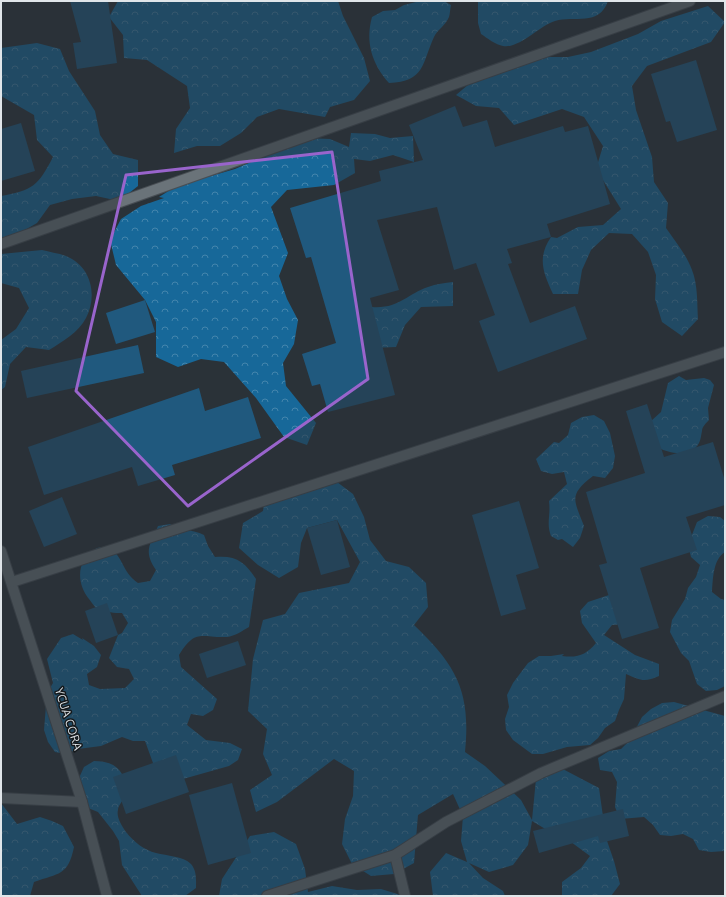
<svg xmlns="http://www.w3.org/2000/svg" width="726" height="897" font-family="Ubuntu,sans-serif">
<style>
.forest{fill:url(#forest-crowns)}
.building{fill:#20597e}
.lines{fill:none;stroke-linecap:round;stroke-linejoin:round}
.minor-casing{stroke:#484e54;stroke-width:12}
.minor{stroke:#6a7379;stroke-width:10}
.marked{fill:none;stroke:#9964cc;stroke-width:3;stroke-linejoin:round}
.labels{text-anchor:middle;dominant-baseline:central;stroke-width:3;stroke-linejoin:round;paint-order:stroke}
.street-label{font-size:12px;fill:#e0e5e9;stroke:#15191c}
</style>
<defs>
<pattern id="forest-crowns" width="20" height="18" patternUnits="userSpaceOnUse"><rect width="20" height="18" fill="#176899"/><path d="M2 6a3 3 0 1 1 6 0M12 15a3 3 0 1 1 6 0" fill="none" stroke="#4485ac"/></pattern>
</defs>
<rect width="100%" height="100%" fill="#2a3238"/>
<g class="forest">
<polygon points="118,1 338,1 343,16 364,58 370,81 354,100 330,107 325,117 279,109 257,117 241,133 220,146 197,146 174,153 176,129 190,108 187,86 147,60 124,58 123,35 109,17"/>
<path d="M 420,1 L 444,1 L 451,5 C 450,9 450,14 449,17 C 446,25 437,30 434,37 C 422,63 425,82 389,83 C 372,64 365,42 372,17 L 383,11 L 395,10 L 404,5 Z"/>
<path d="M 478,1 L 608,1 C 599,27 574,15 555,21 C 539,26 519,49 503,46 C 496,45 487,38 481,34 L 478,23 Z"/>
<path d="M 708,6 L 725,22 L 711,42 L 647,66 L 632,86 L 636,110 L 652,157 L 654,182 L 668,203 L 666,228 C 675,241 686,254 692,270 C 698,285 697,303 698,319 L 682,336 L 662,322 L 655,299 L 656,275 L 648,252 L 632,234 L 609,233 L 591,250 L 582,270 L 578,294 L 553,294 C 543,272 537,258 551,237 L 557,238 L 578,227 L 603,225 L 621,209 L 596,169 L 603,146 L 584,117 L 562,109 L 514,125 L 499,108 L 476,106 L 456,95 L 475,79 L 543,57 L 568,57 L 591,52 L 638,34 L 661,21 Z"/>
<path d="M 37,43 L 60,49 L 69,71 L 95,111 L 100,135 L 113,154 L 138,160 L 138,186 L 119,201 L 96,196 L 72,199 L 50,205 L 37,223 L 18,234 L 1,240 L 1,196 C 33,190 38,186 53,157 L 37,140 L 34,115 L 1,96 L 1,48 Z"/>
<polygon points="351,133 375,134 390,138 413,136 414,162 393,155 370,161 354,159 355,173 334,185 287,190 271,207 288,253 279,276 287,299 298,320 294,344 283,363 286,386 316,423 307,445 284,437 256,398 224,362 201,359 178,367 156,357 156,322 145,300 116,265 110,240 121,219 141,206 164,198 159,197 186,180 211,176 235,169 306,138 330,139 349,147"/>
<path d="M 42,250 C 49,252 58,253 66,256 C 91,266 98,295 86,318 C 79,332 62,342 49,350 L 26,347 L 10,364 L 5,387 L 1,390 L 1,340 L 16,329 L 29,308 L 19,288 L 1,283 L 1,254 Z"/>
<path d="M 453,282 L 453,306 L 421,307 L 405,325 L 396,347 L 371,348 L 357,326 L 372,307 C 399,309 407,294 428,287 C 436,284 445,283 453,282 Z"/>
<path d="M 679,376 L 686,380 L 704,378 L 710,380 L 714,385 L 708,408 L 709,420 C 706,423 702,427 702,431 C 701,435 701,439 699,443 C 692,457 670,454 659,448 L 651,421 L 661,412 L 668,383 Z"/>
<path d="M 594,415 L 604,421 L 610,433 L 615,456 L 613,468 L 605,478 L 593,476 C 568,495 574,500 584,526 L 580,538 L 573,547 L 562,539 L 558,540 L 551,536 C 546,522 551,516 549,501 L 567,484 L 564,472 L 552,474 L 541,471 L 536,459 L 554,442 L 559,443 L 568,435 L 571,423 L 582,417 Z"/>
<path d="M 333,479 L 353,494 L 364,517 L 370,540 L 386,561 L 409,567 L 426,583 L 428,607 L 414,625 C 457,666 471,692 465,752 L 485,766 L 521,800 L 532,820 L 536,779 L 557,766 L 599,788 L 606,838 L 614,861 L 620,884 L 611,896 L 562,896 L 562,882 L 581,868 L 590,856 L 571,842 L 556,825 L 552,833 L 532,821 L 528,845 L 513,865 L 489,872 L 469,863 L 483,878 L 503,891 L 505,896 L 433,896 L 430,872 L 446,853 L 467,862 L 461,841 L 463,816 L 453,794 L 418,815 L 414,863 L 394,874 L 371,876 L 352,864 L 342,844 L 345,819 L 353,796 L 354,771 L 334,759 L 277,802 L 256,812 L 250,790 L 272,775 L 263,754 L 267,729 L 248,711 L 253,659 L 263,620 L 285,614 L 299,593 L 349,583 L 360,562 L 337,520 L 307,528 L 301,543 L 298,567 L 279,578 L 258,565 L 239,548 L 243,523 L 263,511 L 264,504 Z"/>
<path d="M 708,516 L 720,517 L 725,521 L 725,552 C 713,559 713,579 712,592 L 721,599 L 725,600 L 725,686 L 717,690 L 706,691 L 697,684 L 689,661 L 681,653 L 670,632 L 672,620 L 685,599 L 688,588 L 696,577 L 700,565 L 691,557 L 688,545 L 697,522 Z"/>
<path d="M 170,524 C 181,531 192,529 204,535 L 208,546 L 215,557 C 236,555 245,562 256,579 L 249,627 C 242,631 235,636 227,637 C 200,638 196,628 179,655 L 181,667 L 217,699 L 213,710 L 203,716 L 191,714 L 187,725 L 206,740 L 230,743 L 242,749 L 238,760 L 229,766 L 183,779 L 161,771 L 153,763 L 145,741 L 133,741 L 122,737 L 101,746 L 78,749 L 66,754 L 55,752 L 48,742 L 44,730 L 47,693 L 53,683 L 47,659 L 61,638 L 73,634 L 83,640 L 82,638 L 94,646 L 101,655 L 97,667 L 87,674 L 89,685 L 100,689 L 125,688 L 134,679 L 129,669 L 117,667 L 109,658 L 118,635 L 122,633 L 128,623 L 122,613 C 114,613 107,613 100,610 C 96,609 92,603 89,599 C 76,583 76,559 97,548 C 100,547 106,547 109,547 C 125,559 121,571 138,583 L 150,581 L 156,570 C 143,551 150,545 158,526 Z"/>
<path d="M 612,594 L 624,624 L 612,625 L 604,635 L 635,655 L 659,664 L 659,676 C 644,683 640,680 626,674 L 624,699 L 619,710 L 615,721 L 605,728 L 598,738 L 590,745 L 567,747 L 543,754 L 532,754 L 513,740 L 506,730 L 505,719 L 509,707 L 507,695 L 513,683 L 528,663 L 539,656 L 551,656 L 564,654 L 562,656 C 578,658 586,655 596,643 L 582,623 L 580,611 L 588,602 Z"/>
<polygon points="674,702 725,716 725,851 711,852 699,850 693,839 683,834 671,836 660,835 653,825 644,817 620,819 615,807 617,782 612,772 600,770 598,758 609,751 621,749 630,740 642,717 651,709 662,703"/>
<path d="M 94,761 C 118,761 129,774 123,799 C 122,802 118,806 118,810 C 116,817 122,826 126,832 C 134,842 144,850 156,853 C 167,856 183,856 191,864 C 197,871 196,880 196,888 L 185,896 L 142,896 L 122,865 L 119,841 L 113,831 L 98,812 L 88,808 L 79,778 L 84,767 Z"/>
<path d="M 1,803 L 17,824 L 40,817 L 52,821 L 63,826 L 74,847 C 68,876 59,873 34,882 L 30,896 L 1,896 Z"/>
<polygon points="274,832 296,844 305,869 308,892 332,886 357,890 381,889 404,896 219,896 222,879 250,836"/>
</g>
<g class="building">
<polygon points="70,1 108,1 117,63 77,69 73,43 81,42"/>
<polygon points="696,60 717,130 677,142 670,121 666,122 651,74"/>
<polygon points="455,106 463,127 487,120 495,147 563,126 565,132 588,126 610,204 547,224 551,237 507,249 512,263 508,264 530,323 575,306 587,339 498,372 479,321 495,315 476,263 454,270 437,207 377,220 399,290 370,298 395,395 328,412 320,384 312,386 302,354 336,343 311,257 306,258 290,208 381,181 379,171 423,160 409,125"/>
<polygon points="21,123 35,171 1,181 1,129"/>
<polygon points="145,300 155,332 116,344 106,313"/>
<polygon points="138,345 144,373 27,398 21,371"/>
<polygon points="199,388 205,411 248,397 261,438 172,465 175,475 138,486 132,467 44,495 28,447"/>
<polygon points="647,404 664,457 713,442 725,481 725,505 686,517 697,550 640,568 659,628 622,639 599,565 607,563 586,492 645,473 626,411"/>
<polygon points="62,497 77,534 44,547 29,511"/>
<polygon points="519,501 539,568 516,575 526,609 501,616 472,515"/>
<polygon points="337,520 350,567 321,575 307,528"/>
<polygon points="107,603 118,635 96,643 85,611"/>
<polygon points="238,641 246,665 207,678 199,654"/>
<polygon points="176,755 189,792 126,814 113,777"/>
<polygon points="232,783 251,853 208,865 189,795"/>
<polygon points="623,809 629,836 600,843 598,836 539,853 533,831"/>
</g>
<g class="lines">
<g class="minor-casing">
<g id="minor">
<polyline points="1,244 690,1"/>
<polyline points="1,551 82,802 107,896"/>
<polyline points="12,582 725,352"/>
<polyline points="1,798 82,802"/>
<polyline points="395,855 405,896"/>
<polyline points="267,896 395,855 446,822 541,773 725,696"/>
</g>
</g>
<use href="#minor" class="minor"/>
</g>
<path d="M0 0H726V897H0ZM 332,152 L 368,379 L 188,506 L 76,391 L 126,175 Z" fill="#2a3238" fill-opacity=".55" fill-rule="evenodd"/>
<path class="marked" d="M 332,152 L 368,379 L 188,506 L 76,391 L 126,175 Z"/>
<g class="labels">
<g class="street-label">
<text transform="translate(69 719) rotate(72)">YCUA CORA</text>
</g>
</g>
<rect width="726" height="897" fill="none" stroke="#e0e5e9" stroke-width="4"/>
</svg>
